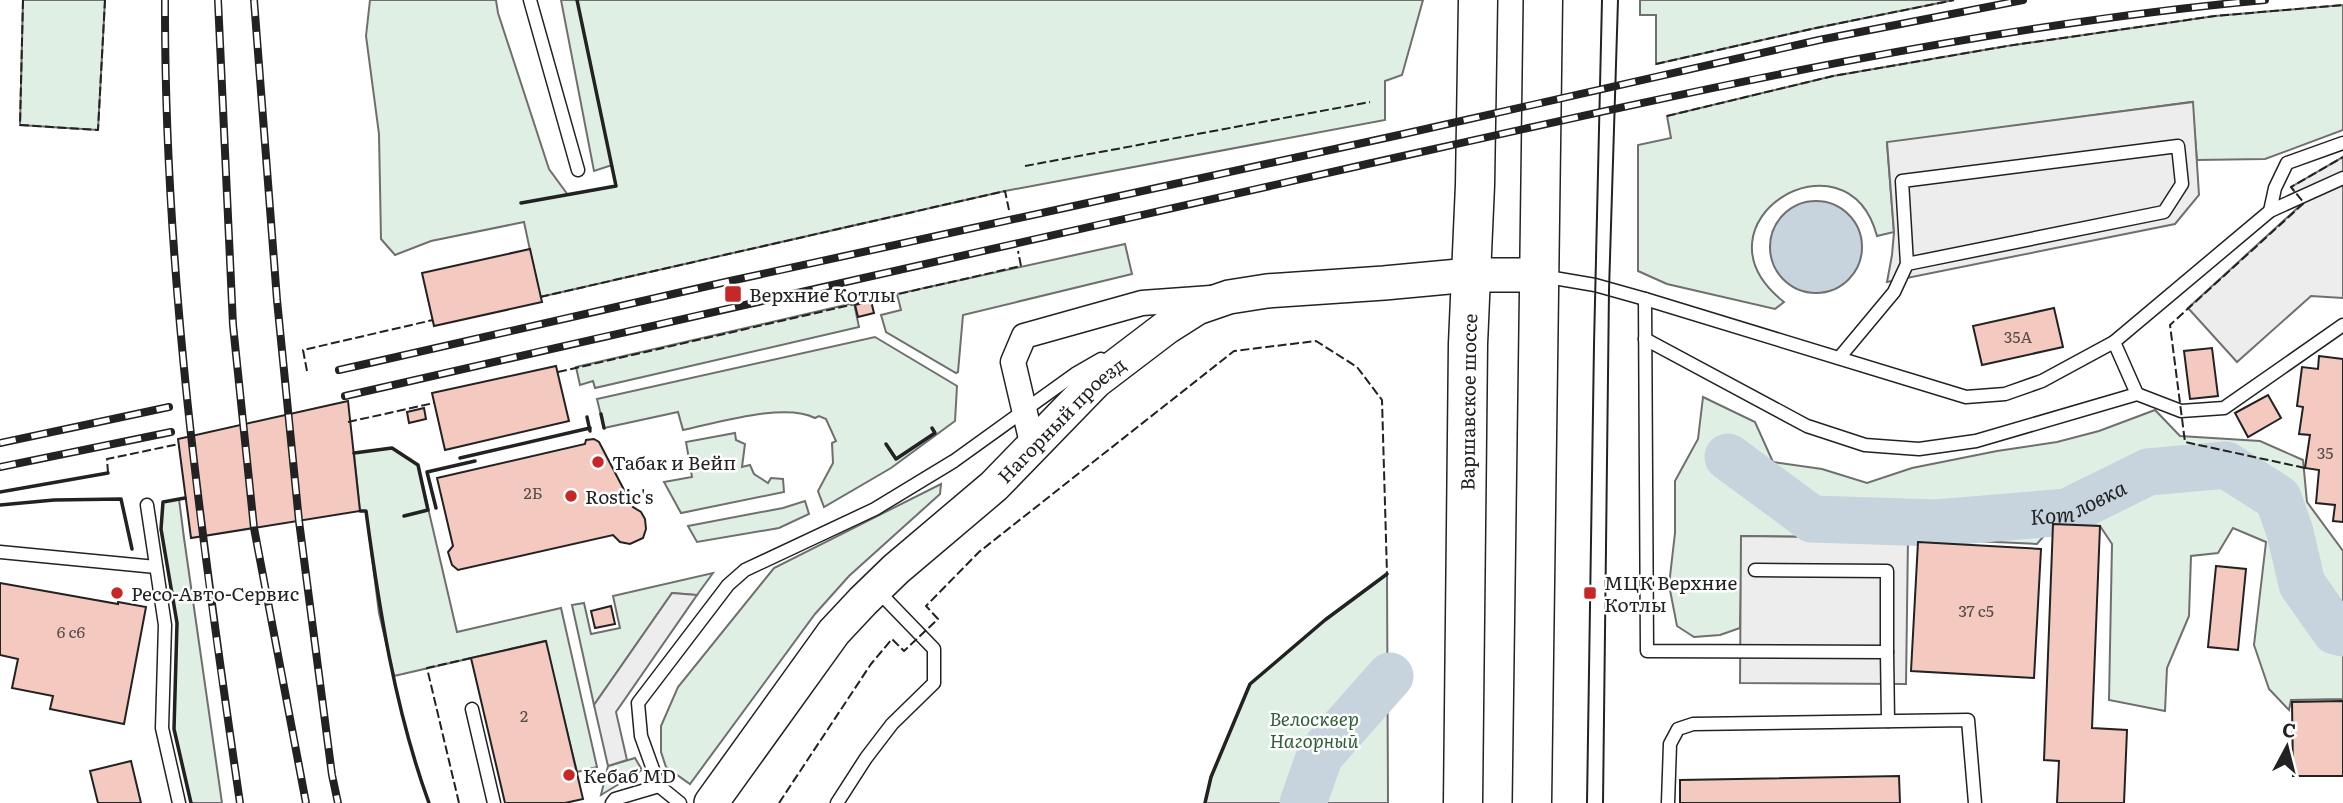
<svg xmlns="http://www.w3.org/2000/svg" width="2343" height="803" font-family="Literata,serif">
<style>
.green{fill:#e0efe3;stroke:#6f6f6f;stroke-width:2}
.parking{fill:#ededed;stroke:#6f6f6f;stroke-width:2}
.water{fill:#c7d3dd;stroke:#6f6f6f;stroke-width:2}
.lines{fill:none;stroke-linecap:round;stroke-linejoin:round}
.river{stroke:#c7d3dd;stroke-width:47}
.building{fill:#f3c9c0;stroke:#222;stroke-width:2}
.lane-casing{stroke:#222;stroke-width:15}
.street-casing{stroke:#222;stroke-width:27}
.secondary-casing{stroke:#222;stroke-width:36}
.primary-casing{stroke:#222;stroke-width:41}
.lane{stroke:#fff;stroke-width:12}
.street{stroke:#fff;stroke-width:24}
.secondary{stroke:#fff;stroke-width:33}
.primary{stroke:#fff;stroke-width:38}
.tram{stroke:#222;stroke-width:2}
.rail-casing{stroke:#222;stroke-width:8}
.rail{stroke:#fff;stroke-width:5;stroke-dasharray:16;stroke-linecap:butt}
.fence{stroke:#222;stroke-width:2;stroke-dasharray:9 3.5;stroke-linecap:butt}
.wall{stroke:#222;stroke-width:3.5}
.poi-dot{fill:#c62828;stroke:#fff;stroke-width:2.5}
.labels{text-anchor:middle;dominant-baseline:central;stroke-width:5;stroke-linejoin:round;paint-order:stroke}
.number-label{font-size:16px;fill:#564c4a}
.poi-label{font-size:19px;fill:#222;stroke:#fff;text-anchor:start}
.street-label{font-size:19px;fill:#222;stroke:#fff}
.park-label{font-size:19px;font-style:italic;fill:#2f5e38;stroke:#fff}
.water-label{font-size:21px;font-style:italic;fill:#222;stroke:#fff}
</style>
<rect width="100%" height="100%" fill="#fff"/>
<g class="green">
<polygon points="23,0 105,0 98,130 20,125"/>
<polygon points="370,0 496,0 498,13 549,169 568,195 616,186 612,165 594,171 561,0 1423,0 1402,75 1385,81 1385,120 1005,191 540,297 524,222 431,241 395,255 381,239 379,134 366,36"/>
<polygon points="1640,0 1954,0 1816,28 1656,64 1656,15 1640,15"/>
<path d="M 2343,5 L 2343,130 L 2265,159 L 2197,160 L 2192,102 L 1887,143 L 1894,232 L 1877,236 C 1847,124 1684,223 1784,302 L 1775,309 L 1667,284 L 1638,271 L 1638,145 L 1671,138 L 1667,116 L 1833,76 L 2007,46 L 2215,16 Z"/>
<polygon points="1125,244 1132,274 963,315 958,372 956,373 886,332 881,315 901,310 897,294"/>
<polygon points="854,303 859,327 595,388 593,381 580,385 576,367"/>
<path d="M 875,337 L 957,386 L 955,421 L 891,468 L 824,507 L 818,491 L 833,463 L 832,443 L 836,441 L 826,419 L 819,416 L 815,418 C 785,402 717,423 683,430 L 678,412 L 604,428 L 597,399 Z"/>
<polygon points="1703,397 1755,422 1773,462 1822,469 1867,483 1912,468 1997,451 2057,442 2099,431 2155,410 2180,436 2260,441 2303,460 2307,502 2343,551 2343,699 2291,700 2289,710 2269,689 2254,645 2266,542 2233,528 2218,553 2191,556 2189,616 2167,668 2165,711 2109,700 2112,544 2100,526 2054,524 2037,544 1908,538 1742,536 1740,628 1720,635 1694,637 1677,626 1669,585 1675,533 1675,481 1698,439"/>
<polygon points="735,433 736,440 745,444 742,467 750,465 754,474 768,483 771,478 783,479 784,492 681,513 664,482 692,477 686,442"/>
<polygon points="392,448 418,465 457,632 561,608 597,767 577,772 545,641 394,676 379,613 366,511 360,511 354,453"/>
<polygon points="941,484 940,494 849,576 815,614 690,784 666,767 661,752 661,726 678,687 774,568"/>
<polygon points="179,499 184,538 222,803 191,803 174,729 177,623 161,529 163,502"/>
<polygon points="805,501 809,514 779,528 697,542 688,526 783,508"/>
<polygon points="713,573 697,595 672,593 594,705 572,605 584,603 591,634 620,628 613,596"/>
<polygon points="1387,574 1388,803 1205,803 1211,777 1250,684 1325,620"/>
<polygon points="635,758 642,770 601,795 608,766"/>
</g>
<g class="parking">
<polygon points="2193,102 2199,195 2175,224 1887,282 1892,255 1894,232 1887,142"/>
<polygon points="2343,157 2343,298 2311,296 2237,362 2188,308 2303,203 2291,187"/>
<polygon points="1741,536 1908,538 1906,684 1740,683"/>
<polygon points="672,593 697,595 616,712 627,760 608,766 594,705"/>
</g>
<circle class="water" cx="1816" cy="247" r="46"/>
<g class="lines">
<g class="river">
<path id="s1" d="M 1728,457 L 1812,519 L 1936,523 L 2067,512 L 2148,472 L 2226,465 L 2278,498 L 2290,532 L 2302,584 L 2335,631 L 2343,633"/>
<polyline points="1303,803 1320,755 1390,676"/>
</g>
</g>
<g class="building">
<polygon points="530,249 542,302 434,326 422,273"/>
<polygon points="871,301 874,313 858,317 855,305"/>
<polygon points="2054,308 2063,347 1982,365 1973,326"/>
<polygon points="2212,348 2218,396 2190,399 2184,351"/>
<polygon points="2319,356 2343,359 2343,522 2333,521 2335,505 2316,503 2319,470 2305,468 2310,435 2299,434 2303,407 2297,406 2302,367 2318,369"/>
<polygon points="556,366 569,421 445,450 432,393"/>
<polygon points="2268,395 2281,418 2248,437 2235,413"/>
<polygon points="348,401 360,511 191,538 178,439"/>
<polygon points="424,408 426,419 409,423 407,412"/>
<polygon points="594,439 599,442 633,507 641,512 645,519 646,529 643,538 630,544 620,542 613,535 458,570 452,565 448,552 453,546 437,478 585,444 586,440"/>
<polygon points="2053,524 2100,526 2092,728 2127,730 2124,803 2057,803 2059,761 2044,760"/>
<polygon points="1918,542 2041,549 2034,678 1911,671"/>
<polygon points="2216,566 2246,569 2238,650 2208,647"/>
<polygon points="0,583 118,604 118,602 146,607 124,724 50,709 53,696 12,688 18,659 0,655"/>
<polygon points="611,606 615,624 595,628 591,611"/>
<polygon points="546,641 583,799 565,803 505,803 471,658"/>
<polygon points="2343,701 2343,776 2293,776 2292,702"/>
<polygon points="131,761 141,803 98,803 90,771"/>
<polygon points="1899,776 1900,803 1680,803 1680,780"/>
</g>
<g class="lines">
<g class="lane-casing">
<g id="lane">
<polyline points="530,0 578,170"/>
<polyline points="2270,211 2275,188 2287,163 2343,143"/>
<polyline points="1542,276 1595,285 1645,299 1966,397 2005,394 2042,381 2114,342"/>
<polyline points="1645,299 1647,651 1887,652 1887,571 1755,570"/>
<polyline points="1645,339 1807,426 1865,445 1919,449 1976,441 2137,394 2114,342 2270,211 2343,178"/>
<polyline points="1839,358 1894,292 1907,264 2164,212 2182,184 2178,146 1902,181 1907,264"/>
<polyline points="2137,394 2181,411 2224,408 2343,325"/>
<polyline points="147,505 165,625 162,728 179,803"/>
<polyline points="0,552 156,567"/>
<polyline points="1887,652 1888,721"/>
<polyline points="472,709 494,803"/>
<polyline points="612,803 615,799 659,786"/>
<polyline points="680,803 659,786 641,736 638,703 728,585 745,570 875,509 954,461 1075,374 1101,359"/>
<polyline points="837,803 866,758 892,724 934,683 934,649 876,589"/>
<polyline points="1668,803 1670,744 1678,729 1693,724 1968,720 1975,803"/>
</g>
</g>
<g class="street-casing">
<polyline id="street" points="1033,447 1013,362 1024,336 1142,303 1211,298"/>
</g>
<g class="secondary-casing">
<g id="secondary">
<path id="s2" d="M 711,803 L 834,632 L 863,601 L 896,569 L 994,486 L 1096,381 L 1167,327 L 1197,308 L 1229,297 L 1267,291 L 1384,283 L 1470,275 L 1539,275"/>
</g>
</g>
<g class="primary-casing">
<g id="primary">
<path id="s3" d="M 1463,803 L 1468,344 L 1475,185 L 1478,0"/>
<polyline points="1532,803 1543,0"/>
</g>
</g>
<use href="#lane" class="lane"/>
<use href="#street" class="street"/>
<use href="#secondary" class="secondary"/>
<use href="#primary" class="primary"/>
<g class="tram">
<polyline points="1587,803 1594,345 1602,0"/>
<polyline points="1603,803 1609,290 1618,0"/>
</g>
<g class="rail-casing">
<g id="rail">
<path d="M 165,0 C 164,270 201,536 240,803"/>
<polyline points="218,0 233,325 254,528 306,803"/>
<polyline points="254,0 277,300 299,521 332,775 338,803"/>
<polyline points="339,370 730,281 1399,135 1819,40 2023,0"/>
<path d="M 345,396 C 681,319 1018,243 1354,167 C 1654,100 1958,28 2265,0"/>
<polyline points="0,443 169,407"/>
<polyline points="0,467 171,432"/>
</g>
</g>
<use href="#rail" class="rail"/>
<g class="fence">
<polyline points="23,0 20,125 98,130 105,0"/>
<polyline points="1656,64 1816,28 1954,0"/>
<polyline points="1667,116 1833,76 2007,46 2215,16 2343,5"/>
<polyline points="1025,166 1370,102"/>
<polyline points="540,297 1005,191 1009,210"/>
<polyline points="307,371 303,350 433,320"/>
<polyline points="558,372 1021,266 1018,251"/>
<polyline points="348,422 434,403"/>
<polyline points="2305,468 2185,442 2170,325 2304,203 2291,187 2343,157"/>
<polyline points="108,473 107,459 179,444"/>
<polyline points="459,803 427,668 471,658"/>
<polyline points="779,803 871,664 892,639 904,651 938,619 926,606 979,552 1234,351 1316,341 1357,367 1382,400 1387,574"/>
</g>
<g class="wall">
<polyline points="521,203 616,186 577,0"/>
<polyline points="601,414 604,428"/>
<polyline points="587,417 590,431"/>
<polyline points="886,444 896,459 935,433 932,428"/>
<polyline points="354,453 392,448 418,465 428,510 404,516"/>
<polyline points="460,458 590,428"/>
<polyline points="0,492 108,473"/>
<polyline points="185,498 163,502 161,529 177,623 174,729 191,803"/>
<polyline points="0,505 54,500 121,499 132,549"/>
<polyline points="436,508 427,472 475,461"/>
<path d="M 360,511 L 366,511 C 379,608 395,710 429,803"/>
<polyline points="1205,803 1211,777 1250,684 1325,620 1387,574"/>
</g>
</g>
<g class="poi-dot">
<rect x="724" y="285" width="18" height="18" rx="3.5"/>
<circle cx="598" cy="462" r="7"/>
<circle cx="571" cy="496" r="7"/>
<circle cx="117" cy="593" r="7"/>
<rect x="1583" y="586" width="14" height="14" rx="3.5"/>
<circle cx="569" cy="775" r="7"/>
</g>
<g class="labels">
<g class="number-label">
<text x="2018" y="336">35А</text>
<text x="2325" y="452">35</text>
<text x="533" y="492">2Б</text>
<text x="1976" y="610">37 с5</text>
<text x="71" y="631">6 с6</text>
<text x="524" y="715">2</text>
</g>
<g class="poi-label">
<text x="749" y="294">Верхние Котлы</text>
<text x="612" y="462">Табак и Вейп</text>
<text x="585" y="496">Rostic's</text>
<text x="1604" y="582">МЦК Верхние<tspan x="1604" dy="22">Котлы</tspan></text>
<text x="131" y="593">Ресо-Авто-Сервис</text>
<text x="583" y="775">Кебаб MD</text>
</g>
<g class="street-label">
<text stroke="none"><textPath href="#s3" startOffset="401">Варшавское шоссе</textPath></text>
<text stroke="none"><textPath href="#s2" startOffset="522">Нагорный проезд</textPath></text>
</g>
<g class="park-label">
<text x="1314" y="718">Велосквер<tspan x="1314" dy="22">Нагорный</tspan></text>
</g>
<g class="water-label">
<text stroke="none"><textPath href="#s1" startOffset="373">Котловка</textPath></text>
</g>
</g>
<g transform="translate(2287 747) rotate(7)" stroke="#ffffff" stroke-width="5" paint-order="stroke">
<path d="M0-5L12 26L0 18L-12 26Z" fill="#222222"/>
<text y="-10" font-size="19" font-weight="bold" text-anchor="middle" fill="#222222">С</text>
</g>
</svg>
